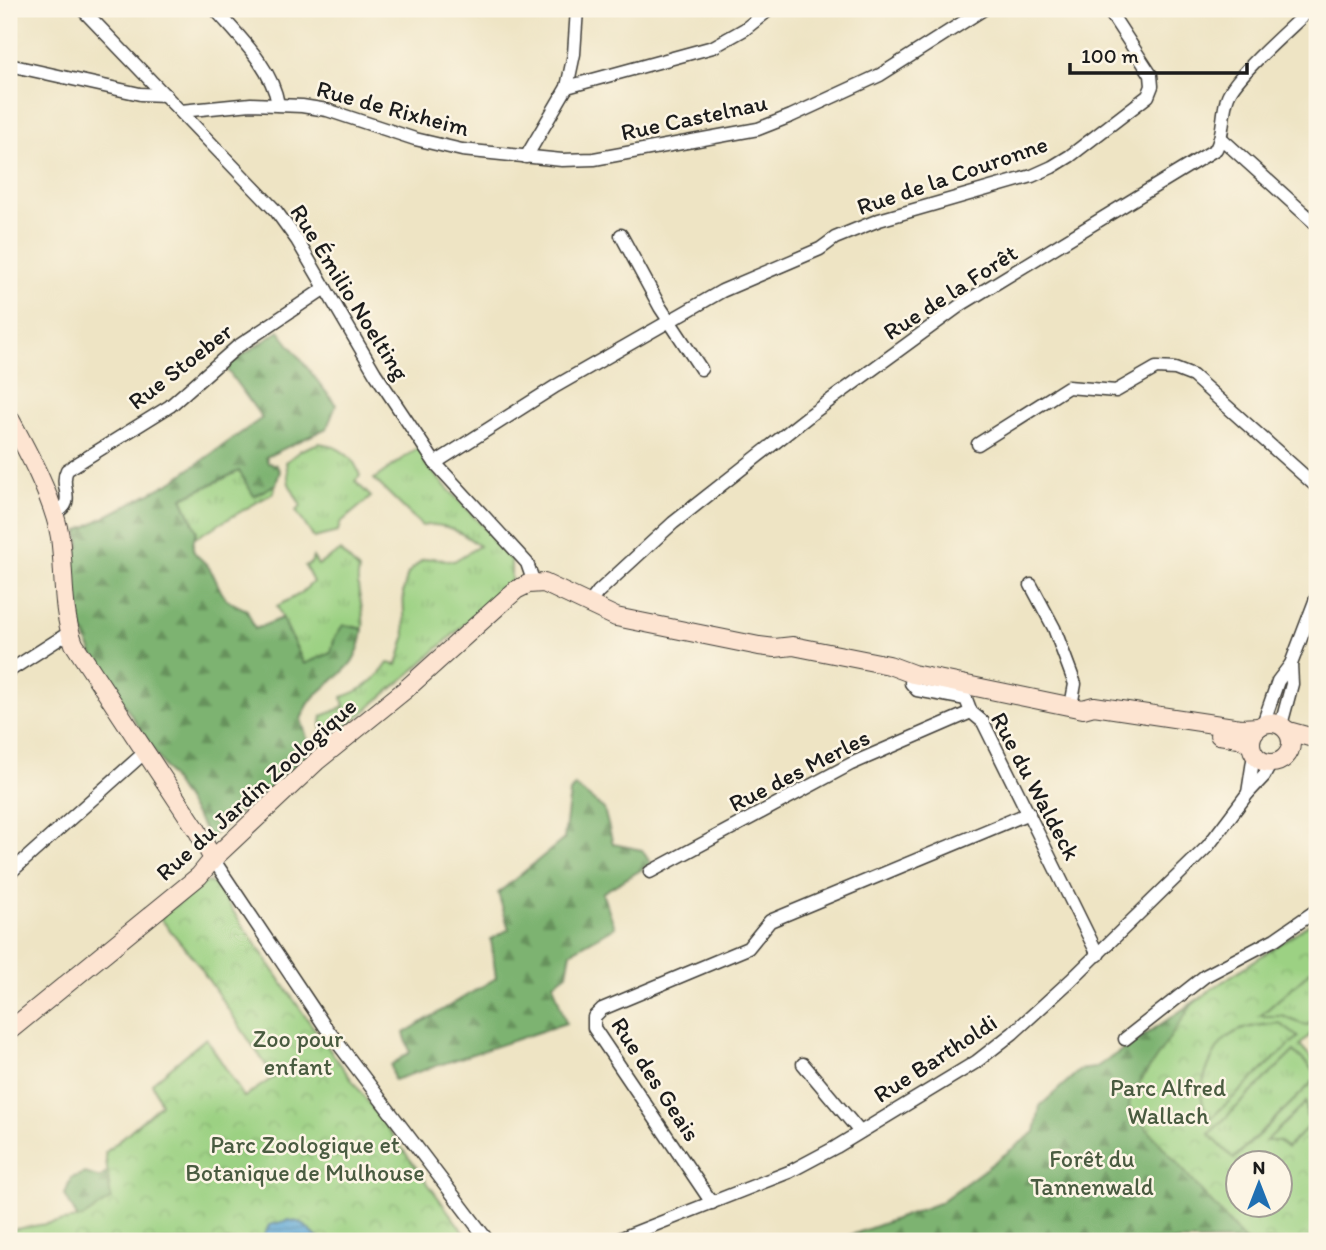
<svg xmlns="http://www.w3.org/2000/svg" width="1326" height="1250" font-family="Itim,sans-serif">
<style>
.grass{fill:url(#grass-tufts);stroke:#5c7650;stroke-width:2}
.forest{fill:url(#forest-firs);stroke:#4c6846;stroke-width:2}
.park{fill:url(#park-crowns);stroke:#5c7650;stroke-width:2;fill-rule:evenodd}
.water{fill:url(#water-rules);stroke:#3e6279;stroke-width:2}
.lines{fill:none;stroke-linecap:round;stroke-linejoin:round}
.street-casing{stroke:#3c3a35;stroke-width:15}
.secondary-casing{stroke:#3c3a35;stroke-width:20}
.street{stroke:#fff;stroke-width:12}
.secondary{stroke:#fde4d1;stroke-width:18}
.labels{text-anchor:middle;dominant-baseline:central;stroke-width:5;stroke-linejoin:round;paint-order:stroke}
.street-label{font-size:24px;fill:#1c1c1c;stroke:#fcf5e5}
.park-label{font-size:24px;fill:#495b40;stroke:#fcf5e5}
</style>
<defs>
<pattern id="grass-tufts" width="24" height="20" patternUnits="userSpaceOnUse" patternTransform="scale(1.75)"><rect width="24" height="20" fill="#9cd183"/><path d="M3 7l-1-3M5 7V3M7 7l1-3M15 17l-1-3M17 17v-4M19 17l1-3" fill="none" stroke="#86b371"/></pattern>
<pattern id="forest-firs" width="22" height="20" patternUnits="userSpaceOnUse" patternTransform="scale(1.75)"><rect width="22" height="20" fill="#7db371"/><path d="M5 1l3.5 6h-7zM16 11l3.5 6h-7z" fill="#66915c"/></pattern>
<pattern id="park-crowns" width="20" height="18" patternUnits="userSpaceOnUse" patternTransform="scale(1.75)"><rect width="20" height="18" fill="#9cd183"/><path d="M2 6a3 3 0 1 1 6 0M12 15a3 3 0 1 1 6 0" fill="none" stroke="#86b371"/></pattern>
<pattern id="water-rules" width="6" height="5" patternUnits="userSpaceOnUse" patternTransform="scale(1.75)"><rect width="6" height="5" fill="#5fa8d6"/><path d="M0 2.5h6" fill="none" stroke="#4e88ad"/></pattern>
</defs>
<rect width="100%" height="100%" fill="#fcf5e5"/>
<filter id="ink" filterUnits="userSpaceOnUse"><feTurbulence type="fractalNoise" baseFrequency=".0143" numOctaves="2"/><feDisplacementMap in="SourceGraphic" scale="14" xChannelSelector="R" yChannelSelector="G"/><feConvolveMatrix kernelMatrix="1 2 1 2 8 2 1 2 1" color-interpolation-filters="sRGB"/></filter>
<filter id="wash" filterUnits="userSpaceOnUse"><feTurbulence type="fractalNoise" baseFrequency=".00686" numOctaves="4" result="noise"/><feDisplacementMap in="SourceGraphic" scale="28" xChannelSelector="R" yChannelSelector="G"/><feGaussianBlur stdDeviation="1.57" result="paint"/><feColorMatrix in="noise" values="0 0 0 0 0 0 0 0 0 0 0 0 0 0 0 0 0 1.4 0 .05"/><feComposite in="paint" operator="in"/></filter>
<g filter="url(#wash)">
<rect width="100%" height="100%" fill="#eee4c4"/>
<g class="grass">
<path d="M 319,443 C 339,446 355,457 360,476 L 355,481 L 371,497 L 340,523 L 338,532 L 314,538 L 296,511 L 301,506 L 289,484 L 286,462 L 301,450 Z"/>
<path d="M 419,447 L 434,474 L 511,556 L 511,582 L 412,672 L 325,744 L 321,724 L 322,716 L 344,707 L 342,697 C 362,691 376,681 388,663 L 397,665 L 405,638 L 403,591 L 408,573 L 422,560 L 433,558 L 454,561 L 479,546 C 462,532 444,522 422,526 L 374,479 Z"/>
<polygon points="239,471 254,495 276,484 273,493 195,538 197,531 182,498"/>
<path d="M 340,551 L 359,570 C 354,590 366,609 363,629 L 347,625 L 335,637 L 331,653 L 304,664 L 277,606 L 300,594 L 313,582 L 305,566 L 311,563 L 313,557 L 318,565 Z"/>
<polygon points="1317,965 1317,1017 1307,1026 1282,1016 1260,1016"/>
<path d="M 1279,1023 L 1299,1037 L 1211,1119 C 1209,1114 1205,1109 1203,1104 C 1197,1085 1214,1045 1231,1035 C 1244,1026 1263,1025 1279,1023 Z"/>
<polygon points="1294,1051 1317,1074 1317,1078 1233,1159 1208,1134"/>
<polygon points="1306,1102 1306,1115 1313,1122 1286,1148 1265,1142"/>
</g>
<g class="forest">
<path d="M 279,331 L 336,405 L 327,428 L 266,457 L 268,463 L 276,465 L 280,471 L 276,484 L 254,496 L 239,471 L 182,498 L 197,531 C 186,558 199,552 210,569 C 225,594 216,597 247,610 L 255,629 L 282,618 L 304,664 L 331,653 L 335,637 L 343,625 L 363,629 C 359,670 336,674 312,699 C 307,705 304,713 301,719 L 312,754 L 213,835 L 208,835 L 94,657 L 74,611 L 69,548 L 80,547 L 78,531 L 173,481 L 262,418 L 225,367 Z"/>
<polygon points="575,786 604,809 613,844 642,850 651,864 602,893 615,927 571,952 567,974 553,984 566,1023 394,1080 391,1065 410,1052 404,1033 496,978 491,939 509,929 498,893 564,839 570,792"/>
<path d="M 1317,919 L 1317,965 L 1226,1030 L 1194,1080 L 1236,1231 L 1317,1241 L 835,1241 L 939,1203 L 1035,1132 L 1040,1106 L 1080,1070 L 1095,1068 C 1170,1019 1243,968 1317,919 Z"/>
<polygon points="118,1163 128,1166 90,1241 65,1195 71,1178 85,1173 100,1178"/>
</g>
<g class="park">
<polygon points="209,882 215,885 305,1016 470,1241 9,1241 9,1230 82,1218 111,1199 105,1153 161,1104 152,1083 206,1038 244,1097 274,1077 195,960 160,918 203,884"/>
<path d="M 1317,919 L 1317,965 L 1260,1016 L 1282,1016 L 1307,1026 L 1317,1017 L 1317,1028 L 1300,1045 L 1317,1064 L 1317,1074 L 1294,1051 L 1209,1134 L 1234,1159 L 1317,1078 L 1317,1241 L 1245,1241 L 1129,1108 L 1130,1097 L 1192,1005 L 1210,990 ZM 1279,1023 L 1298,1037 L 1211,1118 C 1209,1114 1205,1109 1203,1104 C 1197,1085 1214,1045 1231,1035 C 1244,1026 1263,1025 1279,1023 ZM 1306,1102 L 1306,1115 L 1313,1122 L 1287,1148 L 1279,1141 L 1266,1141 ZM 1238,1162 L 1280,1162 L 1280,1204 L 1238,1204 Z"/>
</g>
<polygon class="water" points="289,1220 302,1223 321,1241 304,1241 300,1237 291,1236 282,1241 258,1241 264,1236 269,1225"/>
</g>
<g filter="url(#ink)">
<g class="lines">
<g class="street-casing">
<g id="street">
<polyline points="82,9 276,211 297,240 375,373 435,463 527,563 534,583"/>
<path d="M 215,9 C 238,36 272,67 278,104"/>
<polyline points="9,65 140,94 166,95"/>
<polyline points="567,87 713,47 745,29 770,9"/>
<polyline points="181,111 251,104 302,106 327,110 415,139 462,150 562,160 594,159 758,129 791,116 880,75 984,9"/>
<polyline points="1222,139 1317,225"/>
<polyline points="526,157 567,87 574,54 577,9"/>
<polyline points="621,235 660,307 701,369"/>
<polyline points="978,444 1068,387 1116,391 1156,368 1175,369 1193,376 1317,487"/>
<polyline points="435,463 556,386 722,291 820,249 835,238 879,220 1032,176 1052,167 1070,156 1148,96 1152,86 1151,75 1108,9"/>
<path d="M 54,514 C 79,501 58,488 67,470 L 170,406 L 237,347 L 325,288"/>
<polyline points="1031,585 1054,628 1075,684 1071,706"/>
<path d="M 589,604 L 598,592 L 673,523 L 810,415 L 962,304 L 1216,149 C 1225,132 1221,114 1228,96 C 1237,74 1291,28 1310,9"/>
<polyline points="9,671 70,632"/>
<polyline points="913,674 911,683 917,690 966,699 971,712 983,722 1098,955"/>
<polyline points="1263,724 1278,681 1291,664 1317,596"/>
<polyline points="1281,725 1292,684 1291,664"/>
<polyline points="1248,793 1254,754"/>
<polyline points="213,859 324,1025 488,1241"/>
<polyline points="12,871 144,753"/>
<polyline points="650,872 851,764 971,712"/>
<polyline points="1125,1039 1205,976 1275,939 1317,910"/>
<polyline points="803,1064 860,1132"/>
<polyline points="712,1203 594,1028 594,1017 602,1009 748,948 770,921 1029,813"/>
<polyline points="614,1241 789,1172 836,1147 976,1062 1013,1033 1071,980 1208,846 1248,793 1264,776 1271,763"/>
</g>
</g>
<g class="secondary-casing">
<g id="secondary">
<path d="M 9,417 C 27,450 54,500 60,537 C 65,573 61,609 74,644 L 197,830 L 213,859"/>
<circle cx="1271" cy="743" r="20"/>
<polyline points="1288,731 1317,739"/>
<polyline points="1219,735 1239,738 1251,745"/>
<polyline points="9,1031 199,876 213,859 317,761 405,690 516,590 528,584 544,583 616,617 759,646 775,648 793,646 889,665 913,674 1083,709 1094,706 1240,728 1259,727"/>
</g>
</g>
<use href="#street" class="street"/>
<use href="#secondary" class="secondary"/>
</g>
</g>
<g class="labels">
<g class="street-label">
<text transform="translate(393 108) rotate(15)">Rue de Rixheim</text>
<text transform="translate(694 117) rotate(-12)">Rue Castelnau</text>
<text transform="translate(952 175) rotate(-19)">Rue de la Couronne</text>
<text transform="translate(350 292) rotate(58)">Rue Émilio Noelting</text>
<text transform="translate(950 292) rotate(-33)">Rue de la Forêt</text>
<text transform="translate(180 366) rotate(-38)">Rue Stoeber</text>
<text transform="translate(799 770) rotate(-27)">Rue des Merles</text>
<text transform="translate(1036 786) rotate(62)">Rue du Waldeck</text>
<text transform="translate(256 789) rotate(-42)">Rue du Jardin Zoologique</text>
<text transform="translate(935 1058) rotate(-33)">Rue Bartholdi</text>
<text transform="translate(656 1079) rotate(57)">Rue des Geais</text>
</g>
<g class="park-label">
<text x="298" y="1038">Zoo pour<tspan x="298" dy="28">enfant</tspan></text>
<text x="1168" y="1087">Parc Alfred<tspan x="1168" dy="28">Wallach</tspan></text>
<text x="305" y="1144">Parc Zoologique et<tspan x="305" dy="28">Botanique de Mulhouse</tspan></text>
<text x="1092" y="1158">Forêt du<tspan x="1092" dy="28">Tannenwald</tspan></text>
</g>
</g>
<rect width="1326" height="1250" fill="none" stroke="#fcf5e5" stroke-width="35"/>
<g transform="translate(1259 1184)"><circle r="33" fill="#fcf5e5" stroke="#a29e95" stroke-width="2"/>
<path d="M0-5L12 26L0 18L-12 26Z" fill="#1f6fb2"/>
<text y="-10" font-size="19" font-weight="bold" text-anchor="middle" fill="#1c1c1c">N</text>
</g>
<path d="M1070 63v10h177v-10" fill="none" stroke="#1c1c1c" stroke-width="3.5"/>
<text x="1081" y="63" font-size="21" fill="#1c1c1c" stroke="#fcf5e5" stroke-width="5" paint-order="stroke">100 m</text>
</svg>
